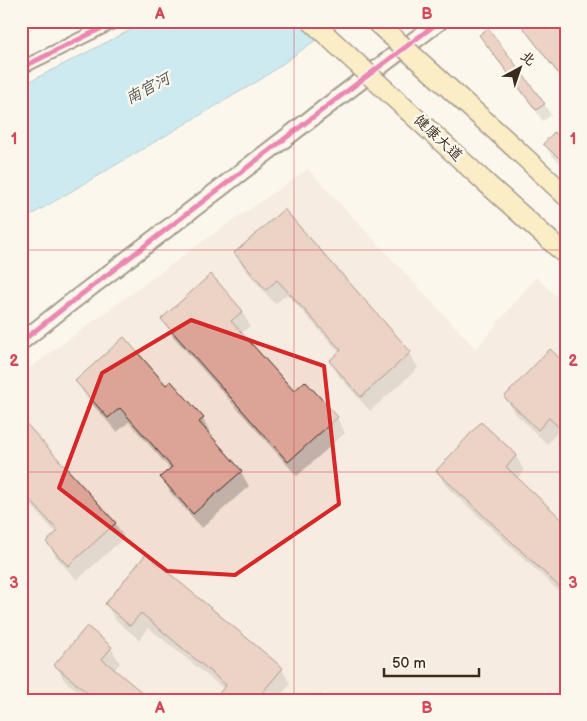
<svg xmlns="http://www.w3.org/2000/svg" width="587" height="721" font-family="'Balsamiq Sans','LXGW WenKai TC',sans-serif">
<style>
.built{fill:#f2ded2}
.water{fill:#94d9f6;stroke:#7093a0}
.shadow{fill:#0003}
.building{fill:#dca497;stroke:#3b2a1e}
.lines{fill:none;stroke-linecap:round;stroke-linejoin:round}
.street-casing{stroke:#3b2a1e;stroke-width:15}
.secondary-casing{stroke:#3b2a1e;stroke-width:20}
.primary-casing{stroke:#3b2a1e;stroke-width:22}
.street{stroke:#fbf7ec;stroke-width:11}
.secondary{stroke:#fbf7ec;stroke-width:16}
.primary{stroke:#fadf96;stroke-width:19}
.primary-bridge-casing{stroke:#3b2a1e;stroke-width:22;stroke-linecap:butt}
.primary-bridge{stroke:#fadf96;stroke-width:19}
.cycleway-casing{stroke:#fbf7ec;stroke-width:8}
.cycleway{stroke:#d6006c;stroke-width:5}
.marked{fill:none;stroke:#d62828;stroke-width:4;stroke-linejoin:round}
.grid{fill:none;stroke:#d1495b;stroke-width:1;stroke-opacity:0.55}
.labels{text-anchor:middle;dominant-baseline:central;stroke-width:5;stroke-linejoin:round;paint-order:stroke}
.street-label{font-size:15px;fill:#3b2a1e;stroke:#fbf7ec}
.water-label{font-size:16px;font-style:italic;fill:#515654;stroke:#fbf7ec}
.neatline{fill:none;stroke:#d1495b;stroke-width:2}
.grid-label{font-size:16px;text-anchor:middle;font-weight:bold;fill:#d1495b}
</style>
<rect width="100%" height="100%" fill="#fbf7ec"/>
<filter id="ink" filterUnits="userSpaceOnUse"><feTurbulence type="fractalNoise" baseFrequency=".02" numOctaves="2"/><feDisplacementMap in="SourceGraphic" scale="10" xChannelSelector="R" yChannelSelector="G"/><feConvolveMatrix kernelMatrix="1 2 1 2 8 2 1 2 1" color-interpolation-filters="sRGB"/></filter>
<g filter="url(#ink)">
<polygon class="built" points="308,169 476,349 536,277 566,305 566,700 21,700 21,374 206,239"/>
<polygon class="water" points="148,21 342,21 263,78 21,221 21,86"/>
<g class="shadow">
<polygon points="518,21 566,21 566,26 560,30 566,38 566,85"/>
<polygon points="480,35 544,104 551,115 543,121 487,46"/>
<polygon points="545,144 566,144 566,168 551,155"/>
<polygon points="235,254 410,353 418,368 370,411 339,376 331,361 340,353 287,294 275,304 244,268"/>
<polygon points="242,311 250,326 241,334 294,393 337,418 345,433 297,476 171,334 162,319"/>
<polygon points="566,366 566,439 558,432 547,444 514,412 506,398"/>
<polygon points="77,381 166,387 171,383 203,419 211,434 209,436 241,472 249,486 202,528 170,492 162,477 171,470 129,422 117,432 85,396"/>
<polygon points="21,419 115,523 124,538 77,580 56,557 48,542 57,534 21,494"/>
<polygon points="516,456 524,471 517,479 566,524 566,598 446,486 437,471"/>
<polygon points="147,556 282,669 290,684 277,700 219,700 217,697 224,689 149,628 139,640 115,619 106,604"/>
<polygon points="87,627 111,648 120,663 114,670 149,700 89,700 64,680 56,665"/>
</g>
<g class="building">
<polygon points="518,21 554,21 566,36 566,73 561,77"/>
<polygon points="488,28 545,104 536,110 479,35"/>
<polygon points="554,132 566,143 566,164 543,144"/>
<polygon points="284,209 411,352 361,397 329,361 341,350 277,280 266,290 234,253"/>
<polygon points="211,274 243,311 231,321 294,391 305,381 338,417 288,462 161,319"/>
<polygon points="124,337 166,385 171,381 204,418 199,422 242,471 193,514 160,477 172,467 120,408 108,418 75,381"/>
<polygon points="550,349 566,364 566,434 549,418 538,430 504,397"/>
<polygon points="21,418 116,523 68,566 46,542 58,531 21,490"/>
<polygon points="481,422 517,455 506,467 566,523 566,593 436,471"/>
<polygon points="146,554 283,668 256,700 219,700 216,697 226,685 141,613 130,626 105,604"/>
<polygon points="87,626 112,647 102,659 151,700 96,700 54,665"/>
<polygon points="320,695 327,700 317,700"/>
</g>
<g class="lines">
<g class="street-casing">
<polyline id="street" points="21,68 116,21"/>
</g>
<g class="secondary-casing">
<polyline id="secondary" points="21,342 65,307 334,101 440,21"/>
</g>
<g class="primary-casing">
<g id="primary">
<polyline points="517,150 566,196"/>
<polyline points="485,182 566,255"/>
</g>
</g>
<use href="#street" class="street"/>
<use href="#secondary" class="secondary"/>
<use href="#primary" class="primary"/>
<g class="primary-bridge-casing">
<g id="primary-bridge">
<polyline points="311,21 485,182"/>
<polyline points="375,21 517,150"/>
</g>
</g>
<use href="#primary-bridge" class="primary-bridge"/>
<g class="cycleway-casing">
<g id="cycleway">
<polyline points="21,68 116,21"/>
<polyline points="21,342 65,307 334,101 440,21"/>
</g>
</g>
<use href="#cycleway" class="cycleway"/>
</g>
</g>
<path d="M0 0H587V721H0ZM 191,320 L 324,366 L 339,504 L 235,575 L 167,571 L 59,488 L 102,373 Z" fill="#fbf7ec" fill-opacity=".55" fill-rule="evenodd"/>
<path class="marked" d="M 191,320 L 324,366 L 339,504 L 235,575 L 167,571 L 59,488 L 102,373 Z"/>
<path class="grid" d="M 294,21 L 294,700M 21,250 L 566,250M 21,472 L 566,472"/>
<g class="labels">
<g class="street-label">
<text transform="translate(438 138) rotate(43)">健康大道</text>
</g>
<g class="water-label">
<text transform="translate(148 89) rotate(-28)">南官河</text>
</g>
</g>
<rect width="587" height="721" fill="none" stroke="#fbf7ec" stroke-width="55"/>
<g transform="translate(520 68) rotate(40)" stroke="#fbf7ec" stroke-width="4" paint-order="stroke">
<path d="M0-4L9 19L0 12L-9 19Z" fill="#3b2a1e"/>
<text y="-8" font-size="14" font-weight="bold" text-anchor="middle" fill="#3b2a1e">北</text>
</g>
<path d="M384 668v8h95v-8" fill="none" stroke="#3b2a1e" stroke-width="2.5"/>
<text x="392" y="668" font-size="15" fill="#3b2a1e" stroke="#fbf7ec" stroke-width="4" paint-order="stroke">50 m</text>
<rect x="28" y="28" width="532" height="666" class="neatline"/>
<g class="grid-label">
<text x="160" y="19">A</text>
<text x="427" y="19">B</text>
<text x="14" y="144">1</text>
<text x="573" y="144">1</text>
<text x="14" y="366">2</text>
<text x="573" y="366">2</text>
<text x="14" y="588">3</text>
<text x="573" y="588">3</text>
<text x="160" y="713">A</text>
<text x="427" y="713">B</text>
</g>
</svg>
